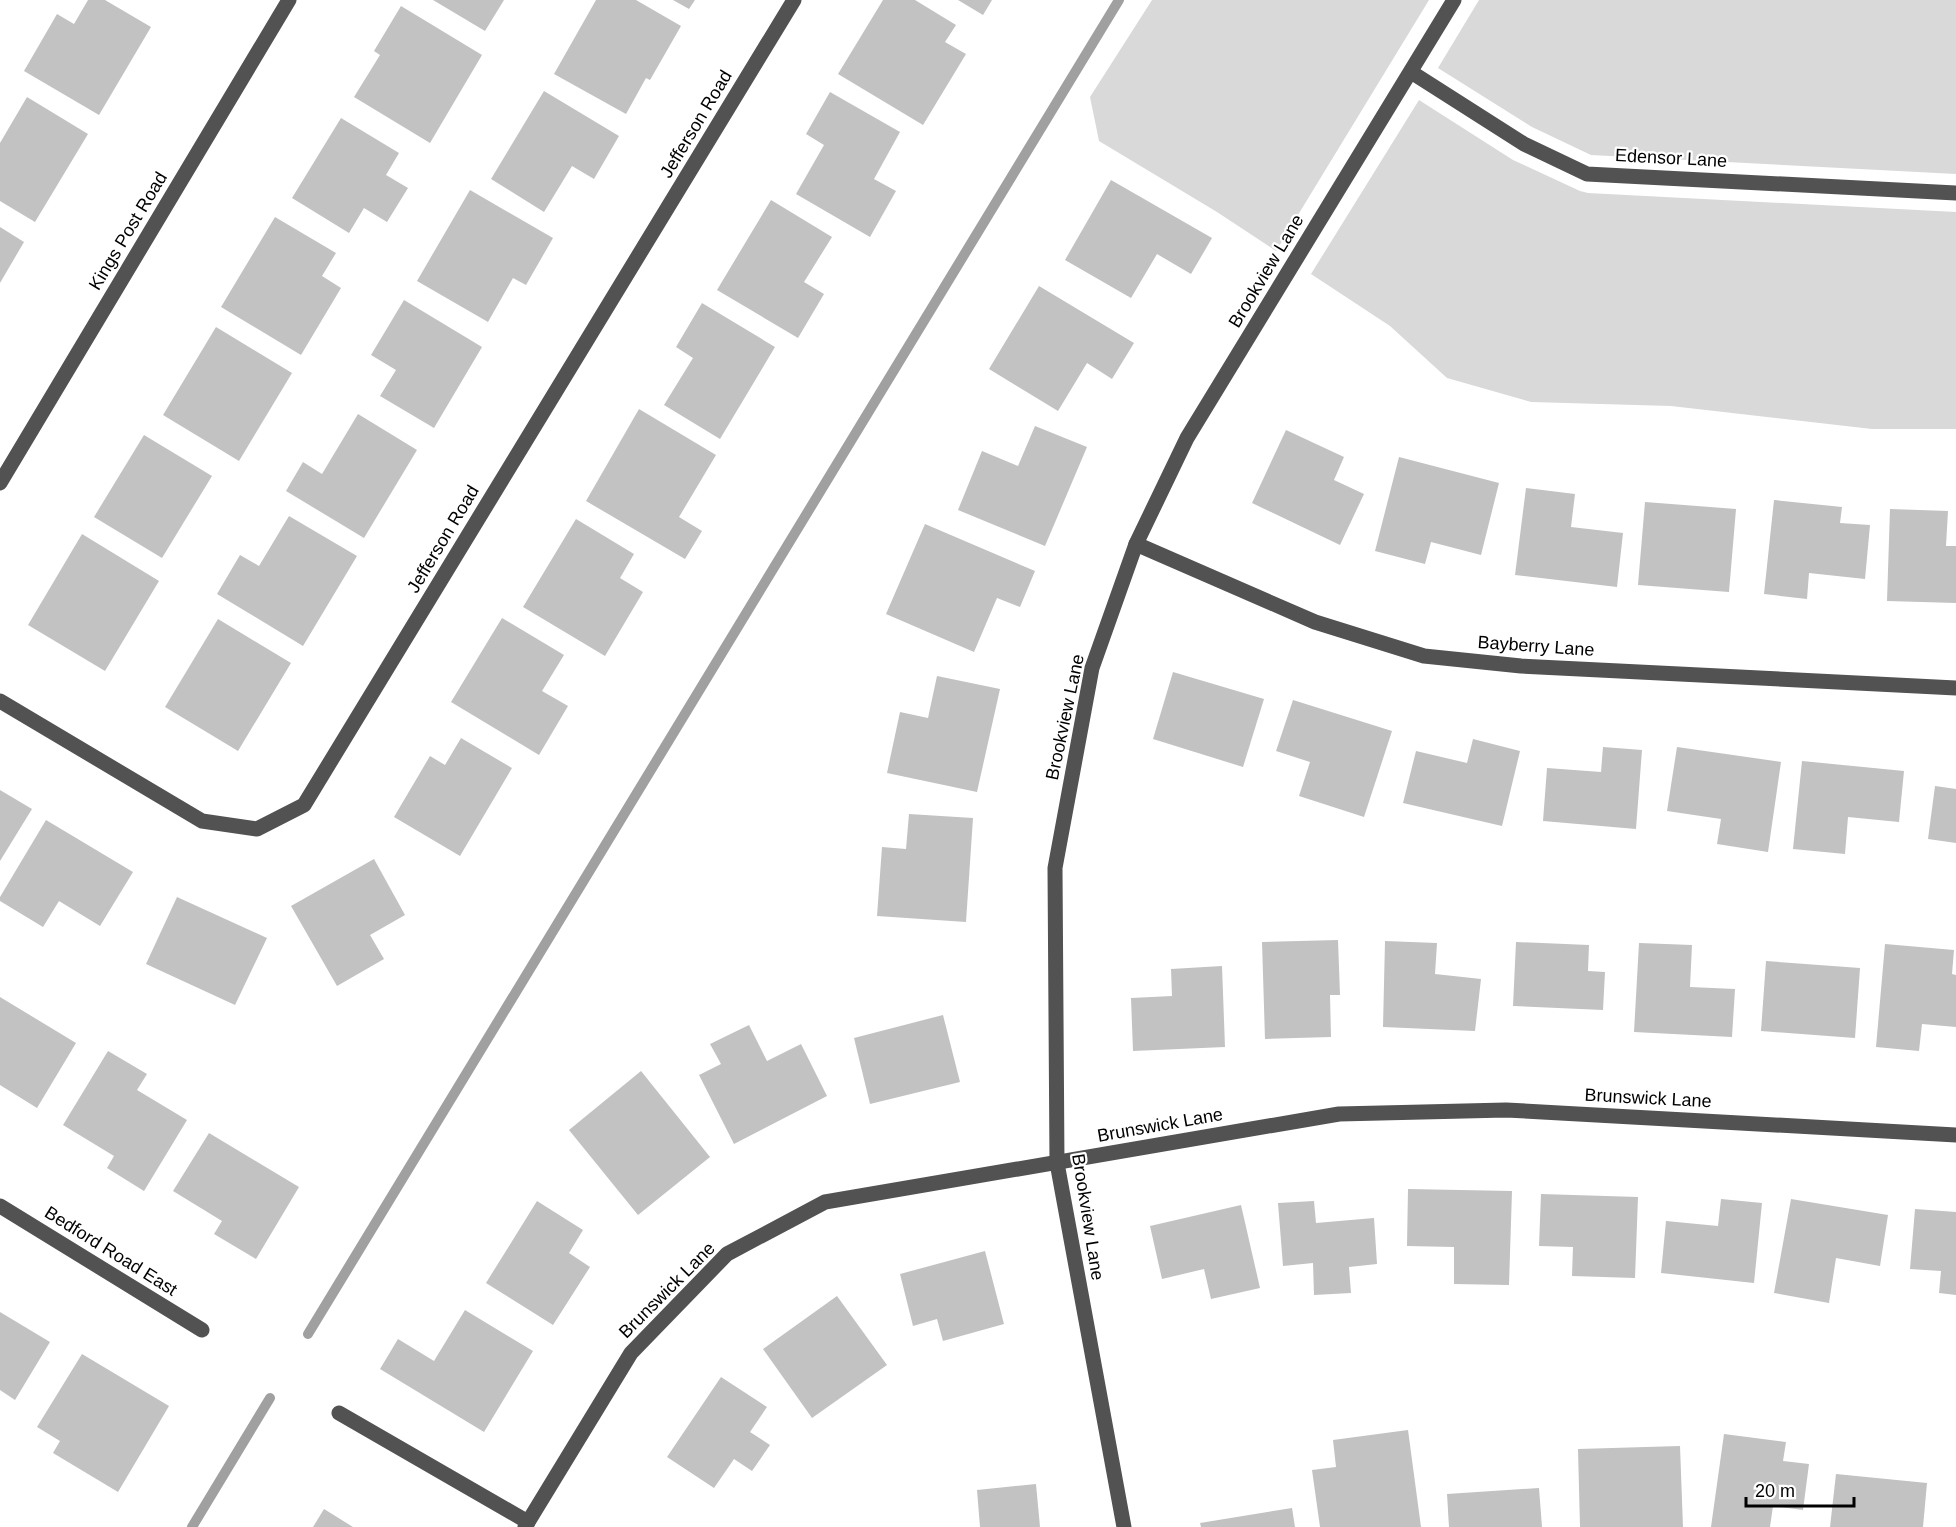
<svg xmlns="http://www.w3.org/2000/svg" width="1956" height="1527" font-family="Helvetica,sans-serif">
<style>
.green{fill:#d9d9d9}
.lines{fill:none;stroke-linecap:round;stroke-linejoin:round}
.stream{stroke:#a0a0a0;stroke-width:10}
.building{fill:#c2c2c2}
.minor{stroke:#525252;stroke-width:15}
.labels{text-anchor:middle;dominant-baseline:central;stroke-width:4.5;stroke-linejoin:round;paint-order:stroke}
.street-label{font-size:18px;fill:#000;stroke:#fff}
</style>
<rect width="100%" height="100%" fill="#fff"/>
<g class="green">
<polygon points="1152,0 1429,0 1276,251 1217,212 1099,141 1090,97"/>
<polygon points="1479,0 1956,0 1956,174 1591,155 1532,127 1438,68"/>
<polygon points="1419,100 1513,160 1580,191 1588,193 1956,212 1956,429 1872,429 1671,406 1531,402 1447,378 1390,326 1311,274"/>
</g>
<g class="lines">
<g class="stream">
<polyline points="308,1334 1119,0"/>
<polyline points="192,1527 270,1398"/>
</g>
</g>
<g class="building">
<polygon points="88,0 105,0 151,27 99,115 24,71 57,14 74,24"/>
<polygon points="433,0 504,0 485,31"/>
<polygon points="596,0 636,0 681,26 650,80 646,78 626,114 554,74"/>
<polygon points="673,0 695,0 689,9"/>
<polygon points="883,0 915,0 956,25 945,42 966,54 923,125 838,74"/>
<polygon points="958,0 992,0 983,15"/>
<polygon points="401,6 482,55 430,143 354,97 380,55 374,51"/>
<polygon points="544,91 619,136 594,179 572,166 544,212 491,179"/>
<polygon points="830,92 900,132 874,179 896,191 870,237 796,194 824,145 806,134"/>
<polygon points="27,97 88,134 35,222 0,201 0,143"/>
<polygon points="341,118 399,153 386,175 408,188 387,222 364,208 349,233 292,198"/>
<polygon points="1111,180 1212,238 1191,274 1157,254 1131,298 1065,260"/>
<polygon points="470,190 553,238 526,285 513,278 488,322 417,281"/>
<polygon points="771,200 832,237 804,282 824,294 798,338 717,290"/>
<polygon points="275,217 336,253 322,276 341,288 301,355 221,307"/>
<polygon points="0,227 24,242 0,283"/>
<polygon points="1039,286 1134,343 1112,379 1087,363 1058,411 989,369"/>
<polygon points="404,300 482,347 434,428 380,396 396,370 371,355"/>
<polygon points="702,303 775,347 720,439 664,405 693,358 676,347"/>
<polygon points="216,327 292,373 239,461 163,415"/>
<polygon points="639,409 716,455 679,517 702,531 685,559 586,501"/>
<polygon points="358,414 417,450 364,538 286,491 303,462 322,474"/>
<polygon points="1035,426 1087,447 1045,546 958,510 982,451 1018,466"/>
<polygon points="1286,430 1344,457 1334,480 1364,494 1340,545 1252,503"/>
<polygon points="144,435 212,476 162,558 94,517"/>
<polygon points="1399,457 1499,483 1481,555 1431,542 1425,564 1375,551"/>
<polygon points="1526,488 1575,494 1571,527 1623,533 1617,587 1515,575"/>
<polygon points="1774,500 1842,507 1840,523 1870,525 1865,579 1809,573 1807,599 1764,594"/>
<polygon points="1645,502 1736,509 1729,592 1638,585"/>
<polygon points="1890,509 1948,511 1946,546 1956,546 1956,603 1887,601"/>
<polygon points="289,516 357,556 303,646 217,594 240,555 259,566"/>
<polygon points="576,519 634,554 620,578 643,592 605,656 523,607"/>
<polygon points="925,524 1035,571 1020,607 997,598 974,652 886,614"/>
<polygon points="82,534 159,581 105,671 28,625"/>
<polygon points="502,618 564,655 542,691 568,706 539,755 451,702"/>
<polygon points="218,619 291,663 238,751 165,707"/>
<polygon points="1173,672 1264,699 1243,767 1153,739"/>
<polygon points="937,676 1000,689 977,792 887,773 900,712 928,718"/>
<polygon points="1293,700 1392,731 1364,817 1299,796 1310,762 1276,751"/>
<polygon points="461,738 512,768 460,856 394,817 430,756 445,765"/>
<polygon points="1473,739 1520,751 1502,826 1403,803 1416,751 1467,763"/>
<polygon points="1603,747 1642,750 1636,829 1543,821 1547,768 1601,772"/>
<polygon points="1677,747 1781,762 1768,852 1717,844 1721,819 1667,811"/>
<polygon points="1802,761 1904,771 1899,822 1848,817 1845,854 1793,849"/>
<polygon points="1935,786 1956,789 1956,843 1928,839"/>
<polygon points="0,790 32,809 0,861"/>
<polygon points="909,814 973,818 966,922 877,916 882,847 906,849"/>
<polygon points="46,820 133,872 100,926 59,901 43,927 0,901 0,897"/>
<polygon points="374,859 405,915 370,935 384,959 337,986 291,906"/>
<polygon points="177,897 267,938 235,1005 146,964"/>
<polygon points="1338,940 1340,995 1330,995 1331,1037 1265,1039 1262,942"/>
<polygon points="1385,941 1437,943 1435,974 1481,979 1475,1031 1383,1027"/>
<polygon points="1516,942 1589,945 1588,971 1605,972 1603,1010 1513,1006"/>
<polygon points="1639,943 1692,945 1690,987 1735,989 1732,1037 1634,1032"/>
<polygon points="1885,944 1954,950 1952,974 1956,975 1956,1027 1922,1024 1919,1051 1876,1047"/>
<polygon points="1766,961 1860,968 1855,1038 1761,1031"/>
<polygon points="1222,966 1225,1047 1133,1051 1131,998 1172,996 1171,969"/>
<polygon points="0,997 76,1043 37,1108 0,1085"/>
<polygon points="943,1015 960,1082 870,1104 854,1038"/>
<polygon points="749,1025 767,1061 801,1044 827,1096 734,1144 699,1075 721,1064 710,1044"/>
<polygon points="108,1051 147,1074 137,1090 187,1120 144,1191 107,1168 114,1156 63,1125"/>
<polygon points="641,1071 710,1157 638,1215 569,1130"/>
<polygon points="209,1133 299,1187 256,1259 214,1234 222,1221 173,1191"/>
<polygon points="1408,1189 1512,1191 1509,1285 1454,1284 1454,1247 1407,1246"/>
<polygon points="1541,1194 1638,1197 1635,1278 1572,1276 1573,1247 1539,1246"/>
<polygon points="1721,1199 1762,1203 1754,1283 1661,1273 1666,1221 1718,1226"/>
<polygon points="1791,1199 1888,1215 1880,1266 1836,1258 1829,1303 1774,1293"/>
<polygon points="537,1201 583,1230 569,1253 590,1267 553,1325 486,1283"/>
<polygon points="1314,1201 1316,1223 1374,1218 1377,1264 1349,1267 1351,1293 1314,1295 1313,1263 1283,1266 1278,1203"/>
<polygon points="1241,1205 1260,1288 1211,1299 1204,1269 1162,1279 1150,1226"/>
<polygon points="1915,1209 1956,1212 1956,1295 1939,1293 1941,1271 1910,1269"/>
<polygon points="985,1251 1004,1324 943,1341 937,1319 913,1326 900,1274"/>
<polygon points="837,1296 887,1365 812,1418 763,1349"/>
<polygon points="465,1310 533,1351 484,1432 380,1369 398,1339 434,1361"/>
<polygon points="0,1312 50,1342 15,1400 0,1390"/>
<polygon points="82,1354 169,1406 118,1492 53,1453 60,1441 37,1427"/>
<polygon points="721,1377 767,1407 750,1432 770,1445 752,1471 734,1459 714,1488 667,1457"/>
<polygon points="1408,1430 1421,1527 1320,1527 1312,1470 1336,1467 1333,1440"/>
<polygon points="1724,1434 1786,1442 1783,1461 1809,1464 1803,1510 1773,1506 1770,1527 1711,1527"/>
<polygon points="1680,1446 1683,1527 1580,1527 1578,1449"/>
<polygon points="1836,1474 1927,1483 1923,1527 1830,1527"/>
<polygon points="1036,1484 1040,1527 980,1527 977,1490"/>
<polygon points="1539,1488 1542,1527 1449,1527 1447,1494"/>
<polygon points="1292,1508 1295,1527 1201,1527 1200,1523"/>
<polygon points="324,1509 353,1527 313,1527"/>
</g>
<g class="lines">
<g class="minor">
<polyline points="1411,72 1524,144 1587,174 1956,193"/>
<polyline points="0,483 289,0"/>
<polyline points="1136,544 1315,622 1424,656 1521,666 1956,688"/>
<polyline points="0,701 202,821 257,829 304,805 794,0"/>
<polyline points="0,1206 202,1330"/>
<polyline points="339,1413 528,1522"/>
<polyline points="525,1527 631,1353 727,1254 825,1202 1339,1114 1506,1110 1956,1135"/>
<polyline points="1124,1527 1057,1163 1055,868 1092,668 1136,544 1187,438 1454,0"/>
</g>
</g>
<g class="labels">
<g class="street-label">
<text transform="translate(696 124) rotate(-59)">Jefferson Road</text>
<text transform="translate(1671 158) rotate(3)">Edensor Lane</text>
<text transform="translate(128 231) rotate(-59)">Kings Post Road</text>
<text transform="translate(1266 271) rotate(-59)">Brookview Lane</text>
<text transform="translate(443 539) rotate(-59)">Jefferson Road</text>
<text transform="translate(1536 646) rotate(4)">Bayberry Lane</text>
<text transform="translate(1065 717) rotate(-78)">Brookview Lane</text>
<text transform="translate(1648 1098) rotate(3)">Brunswick Lane</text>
<text transform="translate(1160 1125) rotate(-10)">Brunswick Lane</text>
<text transform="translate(1088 1217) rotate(81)">Brookview Lane</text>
<text transform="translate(111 1251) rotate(32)">Bedford Road East</text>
<text transform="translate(667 1290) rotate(-45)">Brunswick Lane</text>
</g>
</g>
<path d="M1746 1497v9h108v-9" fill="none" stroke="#000000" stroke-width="3"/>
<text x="1755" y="1497" font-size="18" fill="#000000" stroke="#ffffff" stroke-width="4.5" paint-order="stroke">20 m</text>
</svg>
